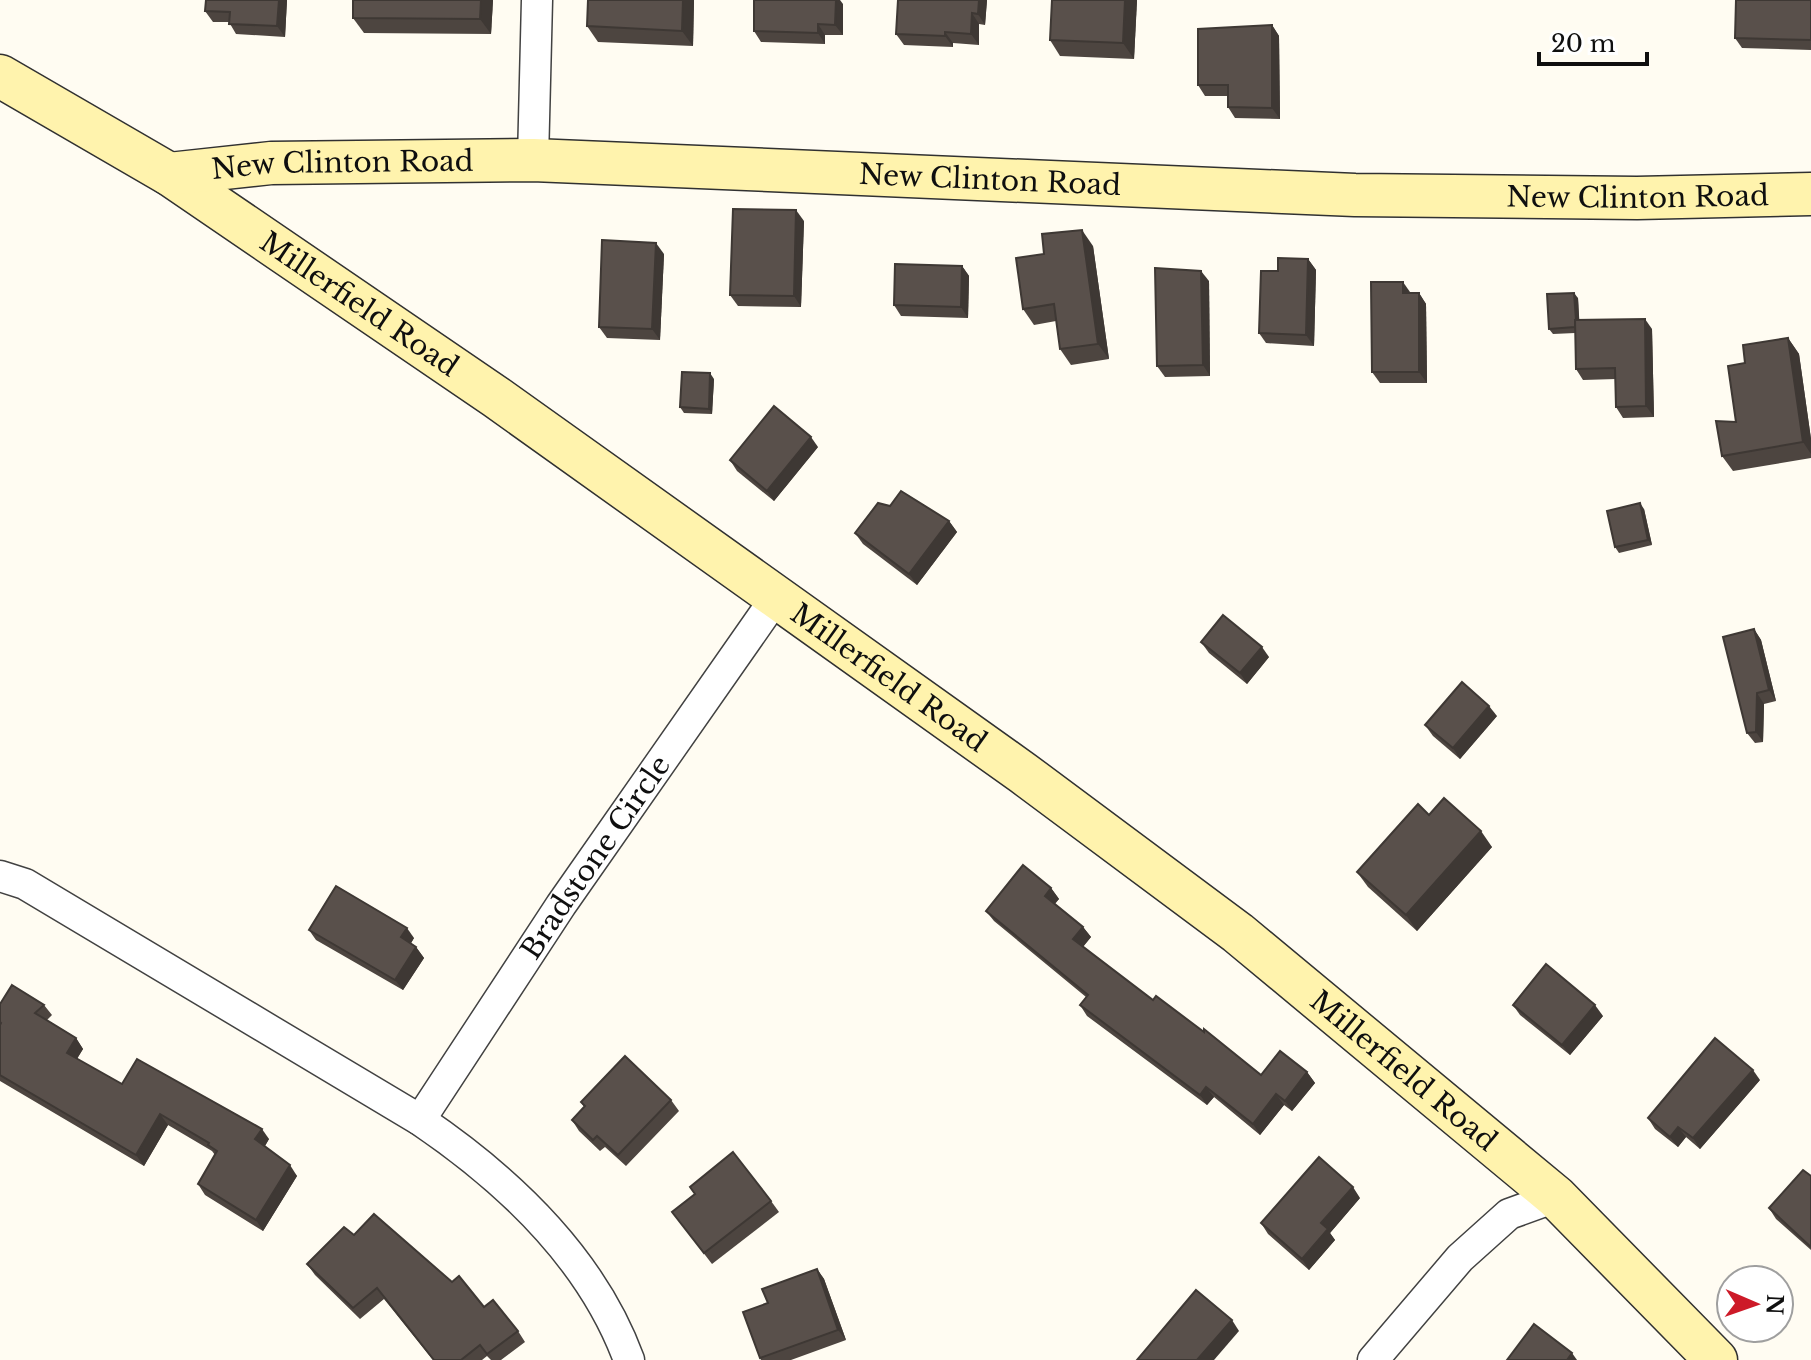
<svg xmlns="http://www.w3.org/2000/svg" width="1811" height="1360" font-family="'Libre Baskerville',serif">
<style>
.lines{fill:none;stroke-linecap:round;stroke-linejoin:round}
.street-casing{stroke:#424242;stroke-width:33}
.secondary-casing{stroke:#313131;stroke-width:45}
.street{stroke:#fff;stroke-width:30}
.secondary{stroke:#fff3ad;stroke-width:42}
.wall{fill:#4d4540}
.shaded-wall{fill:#3e3834}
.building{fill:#59504b;stroke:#3e3834;stroke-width:2}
.labels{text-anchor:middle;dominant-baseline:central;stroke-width:8;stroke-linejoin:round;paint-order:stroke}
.street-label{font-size:28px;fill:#0f0f0f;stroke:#fff}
</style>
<rect width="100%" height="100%" fill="#fffcf2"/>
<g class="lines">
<g class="street-casing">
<g id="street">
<polyline points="533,160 537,0"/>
<path d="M 0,876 L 25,884 L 420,1120 C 507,1179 592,1259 629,1360"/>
<path id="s1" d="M 420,1120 L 561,905 L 777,596"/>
<polyline points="1373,1360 1460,1258 1509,1214 1556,1197"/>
</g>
</g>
<g class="secondary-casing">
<g id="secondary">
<path id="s2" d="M 0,76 L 169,174 L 496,397 L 1023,773 L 1238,933 L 1556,1197 L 1716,1360"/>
<path id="s3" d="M 169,174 L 271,163 L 533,160 L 1355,195 L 1637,198 L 1811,194"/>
</g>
</g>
<use href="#street" class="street"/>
<use href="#secondary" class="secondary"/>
</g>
<g class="wall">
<polygon points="206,0 287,0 285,37 236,34 229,22 213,22 205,11"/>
<polygon points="493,0 491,34 364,33 353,18"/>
<polygon points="694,0 693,46 598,42 587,26"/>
<polygon points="987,0 985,25 979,24 979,45 953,43 953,47 904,45 896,34"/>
<polygon points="1052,0 1137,0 1134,59 1060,56 1050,40"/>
<polygon points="1811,0 1811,50 1742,48 1735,38"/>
<polygon points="843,4 843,35 825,35 825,44 761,42 754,31"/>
<polygon points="1272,25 1279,36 1280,119 1235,118 1228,107 1228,96 1205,96 1198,85"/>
<polygon points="804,221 801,307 738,306 730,295"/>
<polygon points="1093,246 1109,359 1071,365 1060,349 1056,321 1034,325 1023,309"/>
<polygon points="664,254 660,340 607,338 599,327"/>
<polygon points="1308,259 1316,270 1314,346 1266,343 1259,333"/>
<polygon points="962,266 969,276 968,318 901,316 894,305"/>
<polygon points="1209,281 1210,376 1165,377 1157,366"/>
<polygon points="1410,293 1419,293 1426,304 1427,383 1380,383 1372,372"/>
<polygon points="1578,298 1579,320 1652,329 1654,417 1623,418 1616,407 1616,379 1583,380 1576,369 1575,333 1553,334 1549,329"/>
<polygon points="1788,338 1799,354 1811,439 1811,458 1733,471 1722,456 1736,422 1745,363"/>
<polygon points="714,379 712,414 684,413 680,407"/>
<polygon points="818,447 774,501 737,471 730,460"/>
<polygon points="1644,509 1652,545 1619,553 1615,547"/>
<polygon points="949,521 957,532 917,585 863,544 855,533"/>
<polygon points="1754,629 1761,640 1776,701 1764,704 1763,742 1755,743 1747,733"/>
<polygon points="1201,642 1269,657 1247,684 1209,653"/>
<polygon points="1497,716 1460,759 1433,736 1425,725"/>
<polygon points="1429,815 1492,847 1417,931 1368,887 1357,872"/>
<polygon points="1051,888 1059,899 1055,904 1083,927 1091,937 1083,947 1153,1000 1261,1075 1307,1072 1315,1083 1292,1111 1284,1105 1260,1135 1214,1097 1207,1105 1087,1016 1080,1005 1086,997 994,921 986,911"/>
<polygon points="309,930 414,938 411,943 416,947 424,958 403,990 316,940"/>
<polygon points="0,1004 44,1005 52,1015 47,1020 76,1038 83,1049 77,1059 122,1084 269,1139 265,1146 297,1176 263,1231 205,1195 198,1184 215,1155 212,1151 168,1125 144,1166 0,1081"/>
<polygon points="1513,1005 1603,1016 1570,1055 1520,1015"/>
<polygon points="1760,1080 1700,1149 1686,1137 1678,1147 1655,1129 1648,1118"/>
<polygon points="671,1100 679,1111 626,1166 605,1147 600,1151 579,1131 572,1120 584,1107 581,1102"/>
<polygon points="1811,1176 1811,1250 1776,1219 1769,1208"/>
<polygon points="1360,1198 1330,1233 1335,1240 1309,1270 1268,1234 1261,1223"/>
<polygon points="771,1201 779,1212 712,1264 672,1212"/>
<polygon points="354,1235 452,1282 484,1307 518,1331 525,1342 501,1360 491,1360 487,1356 482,1360 433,1360 384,1299 360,1319 315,1275 307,1264"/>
<polygon points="817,1269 824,1279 846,1340 791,1360 761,1360 760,1358 768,1303"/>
</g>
<g class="shaded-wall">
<polygon points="279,0 287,0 285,37 277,26"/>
<polygon points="481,0 493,0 491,34 480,19"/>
<polygon points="683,0 694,0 693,46 682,31"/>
<polygon points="836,0 840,0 843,4 843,35 835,25"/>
<polygon points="979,0 987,0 985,25 978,14"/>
<polygon points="1125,0 1137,0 1134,59 1123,43"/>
<polygon points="972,13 979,24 979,45 971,34"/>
<polygon points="818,24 825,35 825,44 818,33"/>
<polygon points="1272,25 1279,36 1280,119 1272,108"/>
<polygon points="945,32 953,43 953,47 945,36"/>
<polygon points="796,210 804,221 801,307 794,296"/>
<polygon points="1082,230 1093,246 1109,359 1098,344"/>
<polygon points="656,243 664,254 660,340 652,329"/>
<polygon points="1308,259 1316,270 1314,346 1306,335"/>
<polygon points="962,266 969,276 968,318 961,307"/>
<polygon points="1201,271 1209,281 1210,376 1203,365"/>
<polygon points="1403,282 1410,292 1403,293"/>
<polygon points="1419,293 1426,304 1427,383 1419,372"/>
<polygon points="1574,293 1578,298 1580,332 1576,327"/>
<polygon points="1645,319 1652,329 1654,417 1646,406"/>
<polygon points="1788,338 1799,354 1811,439 1811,454 1803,442"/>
<polygon points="710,373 714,379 712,414 709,409"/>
<polygon points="811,437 818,447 774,501 767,491"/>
<polygon points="1640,503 1644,509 1652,545 1648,540"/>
<polygon points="949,521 957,532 917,585 909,574"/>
<polygon points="1754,629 1761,640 1776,701 1769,690"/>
<polygon points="1262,647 1269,657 1247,684 1240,673"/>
<polygon points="1757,693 1764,704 1763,742 1756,732"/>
<polygon points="1489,706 1497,716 1460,759 1453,748"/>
<polygon points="1481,831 1492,847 1417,931 1406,915"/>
<polygon points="1051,888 1059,899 1052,906 1045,896"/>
<polygon points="1083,927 1091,937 1080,950 1073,939"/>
<polygon points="407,928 414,938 408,948 401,937"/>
<polygon points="416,947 424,958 403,990 395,980"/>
<polygon points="1595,1005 1603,1016 1570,1055 1562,1045"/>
<polygon points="76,1038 83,1049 74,1063 67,1053"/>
<polygon points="1753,1070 1760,1080 1700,1149 1693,1138"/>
<polygon points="1307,1072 1315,1083 1292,1111 1285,1101"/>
<polygon points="1206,1087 1214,1097 1207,1105 1200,1095"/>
<polygon points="1276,1094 1284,1105 1260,1135 1253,1124"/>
<polygon points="160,1114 168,1125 144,1166 136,1155"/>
<polygon points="1678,1127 1686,1137 1678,1147 1670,1137"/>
<polygon points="262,1129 269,1139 263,1149 255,1139"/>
<polygon points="290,1165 297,1176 263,1231 256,1220"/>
<polygon points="1353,1187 1360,1198 1330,1233 1335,1240 1309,1270 1302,1259 1321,1223"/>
<polygon points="817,1269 824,1279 846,1340 838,1330"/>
<polygon points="1232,1320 1239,1331 1214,1360 1197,1360"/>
<polygon points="1572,1353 1577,1360 1567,1360"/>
</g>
<g class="building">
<polygon points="206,0 279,0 277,26 229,24 230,12 205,11"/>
<polygon points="353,0 481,0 480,19 353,18"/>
<polygon points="588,0 683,0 682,31 587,26"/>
<polygon points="754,0 836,0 835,25 818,24 818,33 754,31"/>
<polygon points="898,0 979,0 978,14 972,13 971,34 945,32 945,36 896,34"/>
<polygon points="1052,0 1125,0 1123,43 1050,40"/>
<polygon points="1736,0 1811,0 1811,40 1735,38"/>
<polygon points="1272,25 1272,108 1228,107 1228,85 1198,85 1198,29"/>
<polygon points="733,209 796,210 794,296 730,295"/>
<polygon points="1082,230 1098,344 1060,349 1054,304 1023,309 1016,258 1044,254 1042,234"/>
<polygon points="602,240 656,243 652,329 599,327"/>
<polygon points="1278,258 1308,259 1306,335 1259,333 1261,271 1278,271"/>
<polygon points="895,264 962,266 961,307 894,305"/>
<polygon points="1155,268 1201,271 1203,365 1157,366"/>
<polygon points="1371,282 1403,282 1403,293 1419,293 1419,372 1372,372"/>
<polygon points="1574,293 1576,320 1575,320 1575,327 1549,329 1547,294"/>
<polygon points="1645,319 1646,406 1616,407 1615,368 1576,369 1575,320"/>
<polygon points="1788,338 1803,442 1722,456 1716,421 1736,422 1728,366 1745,363 1743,345"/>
<polygon points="682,372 710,373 709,409 680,407"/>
<polygon points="774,406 811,437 767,491 730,460"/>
<polygon points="901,491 949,521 909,574 855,533 878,503 890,506"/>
<polygon points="1640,503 1648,540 1615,547 1607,511"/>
<polygon points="1223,615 1262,647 1240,673 1201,642"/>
<polygon points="1754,629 1769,690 1757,693 1756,732 1747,733 1723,637"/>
<polygon points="1462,682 1489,706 1453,748 1425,725"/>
<polygon points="1444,798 1481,831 1406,915 1357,872 1418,804 1429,815"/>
<polygon points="1023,865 1051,888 1045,896 1083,927 1073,939 1153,1000 1156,996 1204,1032 1204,1029 1261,1075 1280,1051 1307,1072 1285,1101 1276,1094 1253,1124 1206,1087 1200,1095 1080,1005 1088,995 986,911"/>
<polygon points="336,886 407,928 401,937 416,947 395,980 309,930"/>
<polygon points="1546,964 1595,1005 1562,1045 1513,1005"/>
<polygon points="12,985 44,1005 35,1013 76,1038 67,1053 122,1084 137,1059 262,1129 255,1139 290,1165 256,1220 198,1184 217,1151 208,1145 209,1143 160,1114 136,1155 0,1075 0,1025 1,1023 0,1022 0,1004"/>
<polygon points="1715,1038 1753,1070 1693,1138 1678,1127 1670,1137 1648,1118"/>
<polygon points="625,1056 671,1100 618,1155 597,1136 593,1140 572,1120 585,1106 581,1102"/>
<polygon points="733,1152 771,1201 704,1253 672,1212 695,1194 690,1187"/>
<polygon points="1319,1157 1353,1187 1321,1223 1328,1229 1302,1259 1261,1223"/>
<polygon points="1803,1170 1811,1176 1811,1247 1769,1208"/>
<polygon points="374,1214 452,1282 459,1276 484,1307 493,1300 518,1331 487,1354 480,1345 461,1360 434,1360 377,1288 353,1308 307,1264 344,1227 354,1235"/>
<polygon points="817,1269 838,1330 760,1358 743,1312 768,1303 762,1289"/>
<polygon points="1196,1290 1232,1320 1197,1360 1137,1360"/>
<polygon points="1534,1324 1572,1353 1567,1360 1507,1360"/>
</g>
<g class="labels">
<g class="street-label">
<text stroke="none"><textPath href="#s3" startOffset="174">New Clinton Road</textPath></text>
<text stroke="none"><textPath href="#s3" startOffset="822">New Clinton Road</textPath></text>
<text stroke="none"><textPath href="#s3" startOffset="1470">New Clinton Road</textPath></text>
<text stroke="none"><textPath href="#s2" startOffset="426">Millerfield Road</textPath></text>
<text stroke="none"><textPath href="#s2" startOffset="1074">Millerfield Road</textPath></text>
<text stroke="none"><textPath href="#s1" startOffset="316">Bradstone Circle</textPath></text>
<text stroke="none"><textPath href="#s2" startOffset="1722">Millerfield Road</textPath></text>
</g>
</g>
<g transform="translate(1755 1304) rotate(92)"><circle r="38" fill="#ffffff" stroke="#9f9f9f" stroke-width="2"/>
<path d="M0-6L14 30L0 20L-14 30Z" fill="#cd1a28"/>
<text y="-12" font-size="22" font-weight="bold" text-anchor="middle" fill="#0f0f0f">N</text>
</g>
<path d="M1539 52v12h108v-12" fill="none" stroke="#0f0f0f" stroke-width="4"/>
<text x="1551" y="52" font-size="24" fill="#0f0f0f" stroke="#ffffff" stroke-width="6" paint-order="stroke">20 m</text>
</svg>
